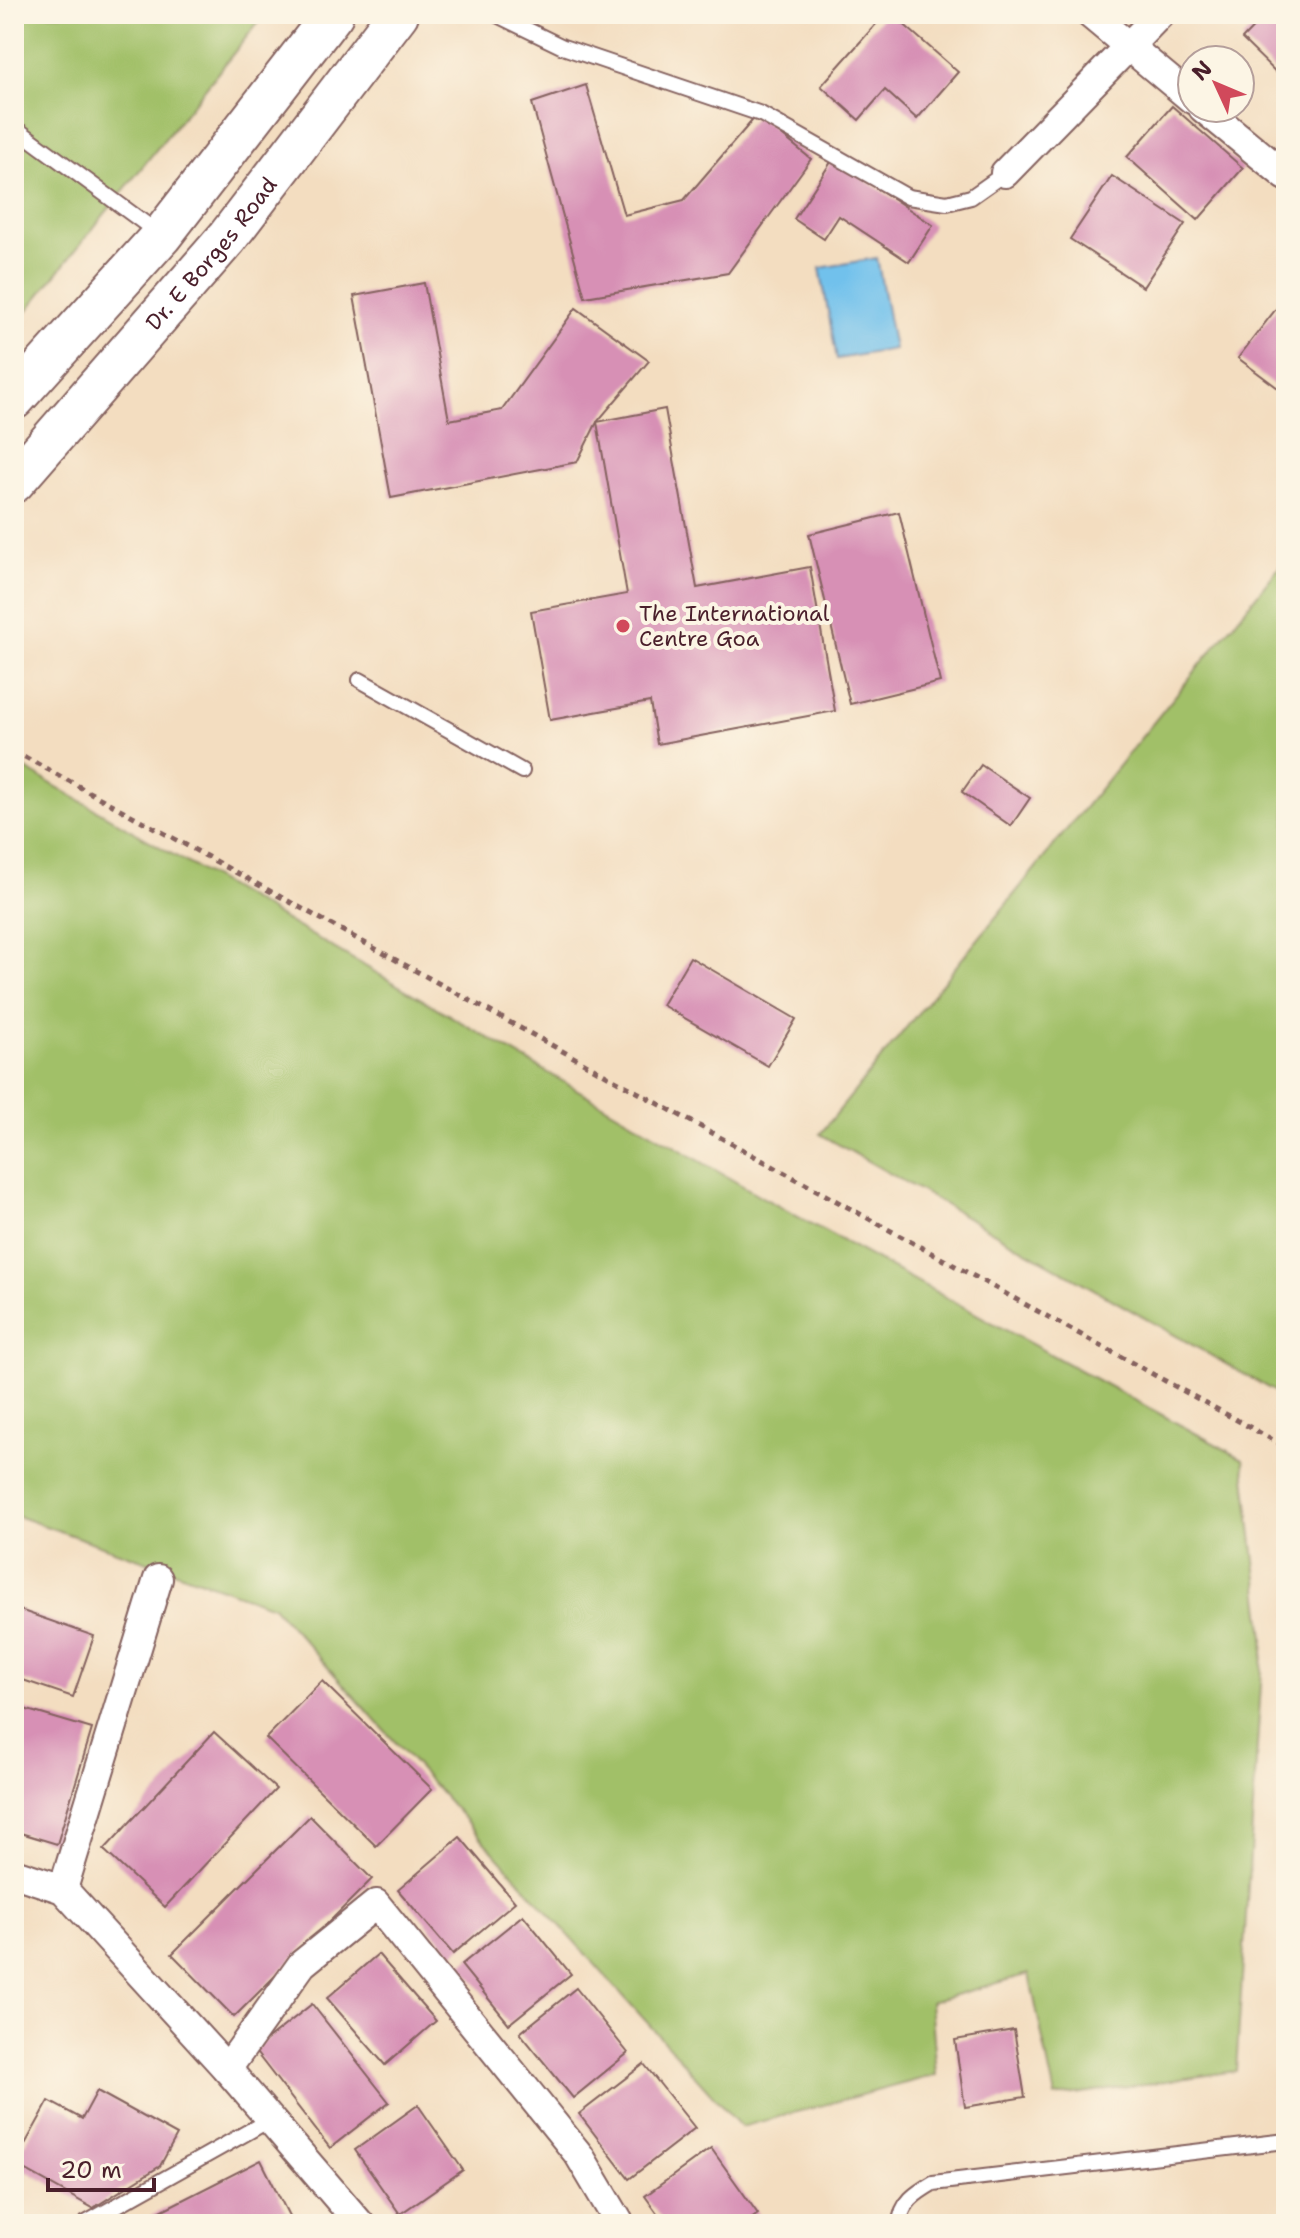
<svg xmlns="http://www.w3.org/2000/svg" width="1300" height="2238" font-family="'Shantell Sans',sans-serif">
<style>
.green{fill:#a1c068;stroke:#76704a;stroke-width:2}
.water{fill:#71c1ec;stroke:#5e708c;stroke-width:2}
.building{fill:#d790b5}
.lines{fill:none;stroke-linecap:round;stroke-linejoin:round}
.service-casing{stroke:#85625f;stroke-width:18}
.minor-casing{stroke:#85625f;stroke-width:32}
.secondary-casing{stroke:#85625f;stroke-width:44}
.path{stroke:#85625f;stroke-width:5;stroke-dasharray:6 6;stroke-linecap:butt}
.service{stroke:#fff;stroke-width:14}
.minor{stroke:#fff;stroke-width:28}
.secondary{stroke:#fff;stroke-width:40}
.poi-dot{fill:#d1495b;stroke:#fcf5e5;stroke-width:3}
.labels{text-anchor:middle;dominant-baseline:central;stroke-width:8;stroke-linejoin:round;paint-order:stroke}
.street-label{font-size:22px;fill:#4a1f2b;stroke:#fcf5e5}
.poi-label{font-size:22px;fill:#4a1f2b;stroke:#fcf5e5;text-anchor:start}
</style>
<rect width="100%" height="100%" fill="#fcf5e5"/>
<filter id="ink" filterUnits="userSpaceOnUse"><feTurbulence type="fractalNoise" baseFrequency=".0125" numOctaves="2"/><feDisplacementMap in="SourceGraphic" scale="16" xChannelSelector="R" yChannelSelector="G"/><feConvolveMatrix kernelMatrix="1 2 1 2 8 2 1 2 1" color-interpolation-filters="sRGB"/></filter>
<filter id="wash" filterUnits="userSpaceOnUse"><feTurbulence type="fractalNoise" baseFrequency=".006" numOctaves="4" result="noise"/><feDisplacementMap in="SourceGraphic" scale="32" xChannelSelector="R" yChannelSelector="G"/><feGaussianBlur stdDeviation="1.8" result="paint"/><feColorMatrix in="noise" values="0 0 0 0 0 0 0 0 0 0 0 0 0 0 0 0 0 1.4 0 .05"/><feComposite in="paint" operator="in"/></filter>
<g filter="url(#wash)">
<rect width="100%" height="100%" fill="#f3ddc0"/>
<g class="green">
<polygon points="14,14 265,14 14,327"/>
<polygon points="1286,559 1286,1398 820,1134"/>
<polygon points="14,762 767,1200 1243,1459 1264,1638 1236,2071 1055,2097 1029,1974 930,2002 936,2075 741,2127 273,1606 14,1515"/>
</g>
<polygon class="water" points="877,258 894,349 837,359 820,268"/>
<g id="blocks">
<g class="building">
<polygon points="885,14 892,14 958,72 917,119 885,90 859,120 821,86"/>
<polygon points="1266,14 1286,14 1286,82 1242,39"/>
<polygon points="586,85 624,215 684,200 757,115 811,159 728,273 585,297 532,103"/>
<polygon points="1172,106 1243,168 1198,220 1127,157"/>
<polygon points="833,159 933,225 909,262 839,216 824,239 794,219"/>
<polygon points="1112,176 1185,224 1143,287 1070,239"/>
<polygon points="424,283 449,420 502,410 576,308 649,361 597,422 577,462 391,498 354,296"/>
<polygon points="1286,296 1286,394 1238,358"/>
<polygon points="665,409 697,588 810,567 835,711 657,744 650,702 550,720 531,611 627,594 597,422"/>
<polygon points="899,512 940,682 850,704 809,534"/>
<polygon points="981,765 1030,798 1011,826 962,792"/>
<polygon points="690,957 796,1019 768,1066 662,1005"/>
<polygon points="14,1608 94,1636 73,1697 14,1677"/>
<polygon points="322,1681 432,1789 376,1846 266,1738"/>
<polygon points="14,1706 92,1729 57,1844 14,1831"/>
<polygon points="214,1732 276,1789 165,1907 104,1850"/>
<polygon points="310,1816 372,1879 234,2017 172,1954"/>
<polygon points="460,1837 515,1902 453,1954 398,1890"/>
<polygon points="523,1915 571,1974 509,2024 461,1965"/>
<polygon points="378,1954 436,2021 385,2065 327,1998"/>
<polygon points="576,1988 628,2053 573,2098 520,2033"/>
<polygon points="312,2004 389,2102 330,2148 254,2050"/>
<polygon points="1014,2030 1025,2097 965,2107 955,2040"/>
<polygon points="644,2064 695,2128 629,2179 579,2114"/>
<polygon points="97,2091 177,2135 160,2166 93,2208 14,2164 49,2101 82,2119"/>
<polygon points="418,2105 463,2170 400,2214 355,2150"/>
<polygon points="711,2148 758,2214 744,2224 665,2224 645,2196"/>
<polygon points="261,2160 293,2224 148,2224 145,2219"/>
</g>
</g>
</g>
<g filter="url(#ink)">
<use href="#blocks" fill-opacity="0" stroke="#85625f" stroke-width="2"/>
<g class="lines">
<g class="service-casing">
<g id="service">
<polyline points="495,14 563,47 761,114 908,197 947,203 971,197 1005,173"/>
<polyline points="14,127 158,233"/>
<polyline points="360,680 522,771"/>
<polyline points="84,2224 271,2119"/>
<path d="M 900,2224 C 901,2202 916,2193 933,2183 L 1286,2141"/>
</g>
</g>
<g class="minor-casing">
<g id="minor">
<polyline points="1090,14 1192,99"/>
<polyline points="1203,108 1286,176"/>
<polyline points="1005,173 1160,14"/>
<polyline points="14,1873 63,1889 227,2069 360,2224"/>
<polyline points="63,1889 158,1579"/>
<polyline points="227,2069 302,1964 376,1904 579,2155 620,2224"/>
</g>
</g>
<g class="secondary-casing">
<g id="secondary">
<polyline points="14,399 162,235 333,14"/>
<path id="s1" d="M 14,482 L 227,238 L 398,14"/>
</g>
</g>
<polyline class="path" points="14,751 1286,1447"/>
<use href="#service" class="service"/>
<use href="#minor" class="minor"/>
<use href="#secondary" class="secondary"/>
</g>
</g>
<circle class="poi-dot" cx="623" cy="626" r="8"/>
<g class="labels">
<g class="street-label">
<text stroke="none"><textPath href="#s1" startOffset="302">Dr. E Borges Road</textPath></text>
</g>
<g class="poi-label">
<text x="639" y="613">The International<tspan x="639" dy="25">Centre Goa</tspan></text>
</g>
</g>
<rect width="1300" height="2238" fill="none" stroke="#fcf5e5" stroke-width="48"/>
<g transform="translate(1216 84) rotate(314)"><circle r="38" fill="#fcf5e5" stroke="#b59f9b" stroke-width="2"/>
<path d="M0-6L14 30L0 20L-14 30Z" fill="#d1495b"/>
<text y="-12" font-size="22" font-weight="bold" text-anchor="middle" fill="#4a1f2b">N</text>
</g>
<path d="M48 2178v12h106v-12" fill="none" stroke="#4a1f2b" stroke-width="4"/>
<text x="60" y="2178" font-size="24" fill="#4a1f2b" stroke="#fcf5e5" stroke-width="6" paint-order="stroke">20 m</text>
</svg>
